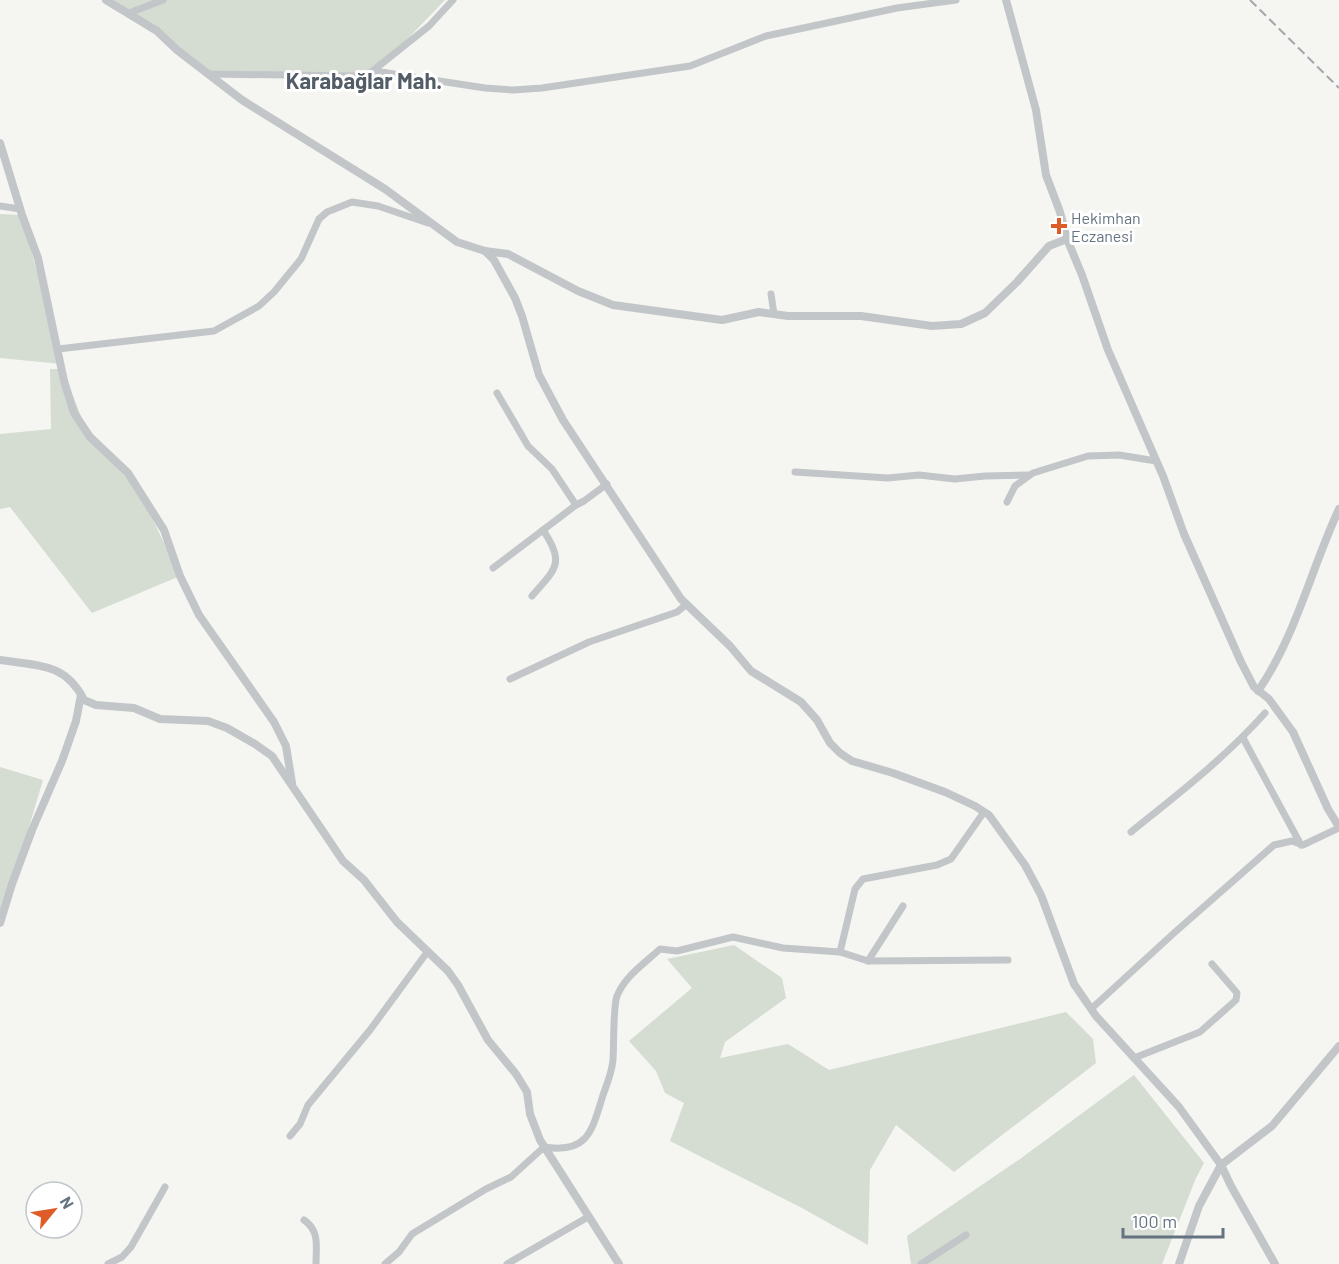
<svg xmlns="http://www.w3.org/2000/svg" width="1339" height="1264" font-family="Barlow,sans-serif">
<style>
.green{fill:#d5dcd2}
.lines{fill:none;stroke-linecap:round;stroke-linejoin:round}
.minor{stroke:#c3c6c9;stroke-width:7}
.tertiary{stroke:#c3c6c9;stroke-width:8}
.rail{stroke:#a3a8ad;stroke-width:2;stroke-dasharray:9 4.5;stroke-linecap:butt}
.poi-dot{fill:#de5c28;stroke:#fff;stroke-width:2}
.labels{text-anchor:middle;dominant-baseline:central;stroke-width:6;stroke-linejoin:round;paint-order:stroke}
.poi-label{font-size:16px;fill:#657381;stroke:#fff;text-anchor:start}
.district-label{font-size:22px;font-weight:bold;fill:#525d67;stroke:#fff}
</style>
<rect width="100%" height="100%" fill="#f5f5f1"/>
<g class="green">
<polygon points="114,0 445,0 368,80 208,74"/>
<polygon points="0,214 22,215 61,364 0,358"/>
<polygon points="50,369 62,369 87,431 137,487 180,576 92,613 10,507 0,509 0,434 51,429"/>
<polygon points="0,767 43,780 0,924"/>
<polygon points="734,945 782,978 786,998 725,1042 720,1058 788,1044 829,1070 1066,1012 1093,1039 1096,1063 954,1172 896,1125 870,1170 868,1245 802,1208 670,1141 684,1103 665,1093 656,1071 629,1041 692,988 667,959"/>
<polygon points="1134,1075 1204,1163 1196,1178 1162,1264 911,1264 907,1236 1020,1159"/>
</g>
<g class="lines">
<g class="minor">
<polyline points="129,13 163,0"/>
<polyline points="370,73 429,26 453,0"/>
<polyline points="208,74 357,76 381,72 485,88 513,90 542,88 690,66 766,36 897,8 956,0"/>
<polyline points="0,206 20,209"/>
<polyline points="771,294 774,314"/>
<polyline points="58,349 214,331 259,306 274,292 301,259 319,219 327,212 352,202 378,206 428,223"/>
<polyline points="497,393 528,446 552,469 576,505"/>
<polyline points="795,472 888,478 919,475 955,479 985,476 1029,475"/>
<polyline points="1007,502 1015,486 1033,473 1088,456 1119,455 1156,461"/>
<polyline points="493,568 576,505 584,501 607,484"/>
<path d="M 532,596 C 555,569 566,564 543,530"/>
<polyline points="510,679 589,642 677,612 687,604"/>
<polyline points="1243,738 1301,845"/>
<path d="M 1131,832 C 1178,794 1225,758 1265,713"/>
<polyline points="840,952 868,961 1008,960"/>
<polyline points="868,961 903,906"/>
<polyline points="1091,1009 1174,933 1274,845 1292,841 1303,845 1339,828"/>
<polyline points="1134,1058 1200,1032 1236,1000 1237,993 1212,964"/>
<polyline points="290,1136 300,1124 308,1105 370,1030 428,951"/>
<path d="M 304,1220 C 320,1231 316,1247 316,1264"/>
<polyline points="108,1264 122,1257 131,1247 165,1187"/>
<path d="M 385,1264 L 399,1252 L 412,1234 L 486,1189 L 511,1177 L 544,1147 C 588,1154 592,1131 603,1095 C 607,1084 612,1072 613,1060 C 614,1047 613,1005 617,996 C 625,976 645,963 660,949 L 677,951 L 733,937 L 783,948 L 840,952 L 855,889 L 863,879 L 937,865 L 951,859 L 984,812"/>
<polyline points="507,1264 588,1217"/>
<polyline points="921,1264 966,1235"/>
</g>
<g class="tertiary">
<polyline points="106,0 157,31 177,50 242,100 385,189 457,242 485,251 508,254 578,291 613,305 722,320 759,312 788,316 861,316 932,326 961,324 985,313 1017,282 1049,246 1067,239"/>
<polyline points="1006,0 1036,110 1046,175 1060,212 1067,239 1082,275 1108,350 1163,476 1184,534 1241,662 1254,687 1269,699 1293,732 1328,809 1339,827"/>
<polyline points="0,143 22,215 38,258 64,381 74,413 90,437 128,473 164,530 180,576 199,615 274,722 286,746 292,783"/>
<polyline points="485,251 494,260 515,298 522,316 539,375 563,420 681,599 730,646 751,671 801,702 817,720 830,743 840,753 852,761 893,773 945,792 975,806 989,815 1025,865 1041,895 1074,984 1096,1016 1179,1107 1221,1165 1231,1186 1275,1264"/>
<path d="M 0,660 C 37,666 65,662 84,700 L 96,705 L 134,708 L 160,719 L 208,721 L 227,728 L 255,744 L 272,756 L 343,861 L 364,880 L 397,922 L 448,971 L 458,985 L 488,1040 L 516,1074 L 527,1092 L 530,1114 L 540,1140 L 619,1264"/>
<path d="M 1258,691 C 1296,636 1311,569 1339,509"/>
<polyline points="0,923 12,884 32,830 62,761 76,721 81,695"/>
<polyline points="1179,1264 1199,1206 1221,1165 1272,1126 1339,1046"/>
</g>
<polyline class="rail" points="1250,0 1339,88"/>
</g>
<path class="poi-dot" d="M1056 217h6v6h6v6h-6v6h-6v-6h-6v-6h6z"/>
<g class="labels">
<g class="poi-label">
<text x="1071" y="217">Hekimhan<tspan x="1071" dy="18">Eczanesi</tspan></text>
</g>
<g class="district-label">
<text x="364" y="80">Karabağlar Mah.</text>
</g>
</g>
<g transform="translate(54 1210) rotate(60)"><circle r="28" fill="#ffffff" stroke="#c1c7cd" stroke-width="1.5"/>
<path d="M0-4.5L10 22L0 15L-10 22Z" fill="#de5c28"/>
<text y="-9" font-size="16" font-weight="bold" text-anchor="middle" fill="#657381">N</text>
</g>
<path d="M1123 1228v9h100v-9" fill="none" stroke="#657381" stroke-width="3"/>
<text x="1132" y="1228" font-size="18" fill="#657381" stroke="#ffffff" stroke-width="4.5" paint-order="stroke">100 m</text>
</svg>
